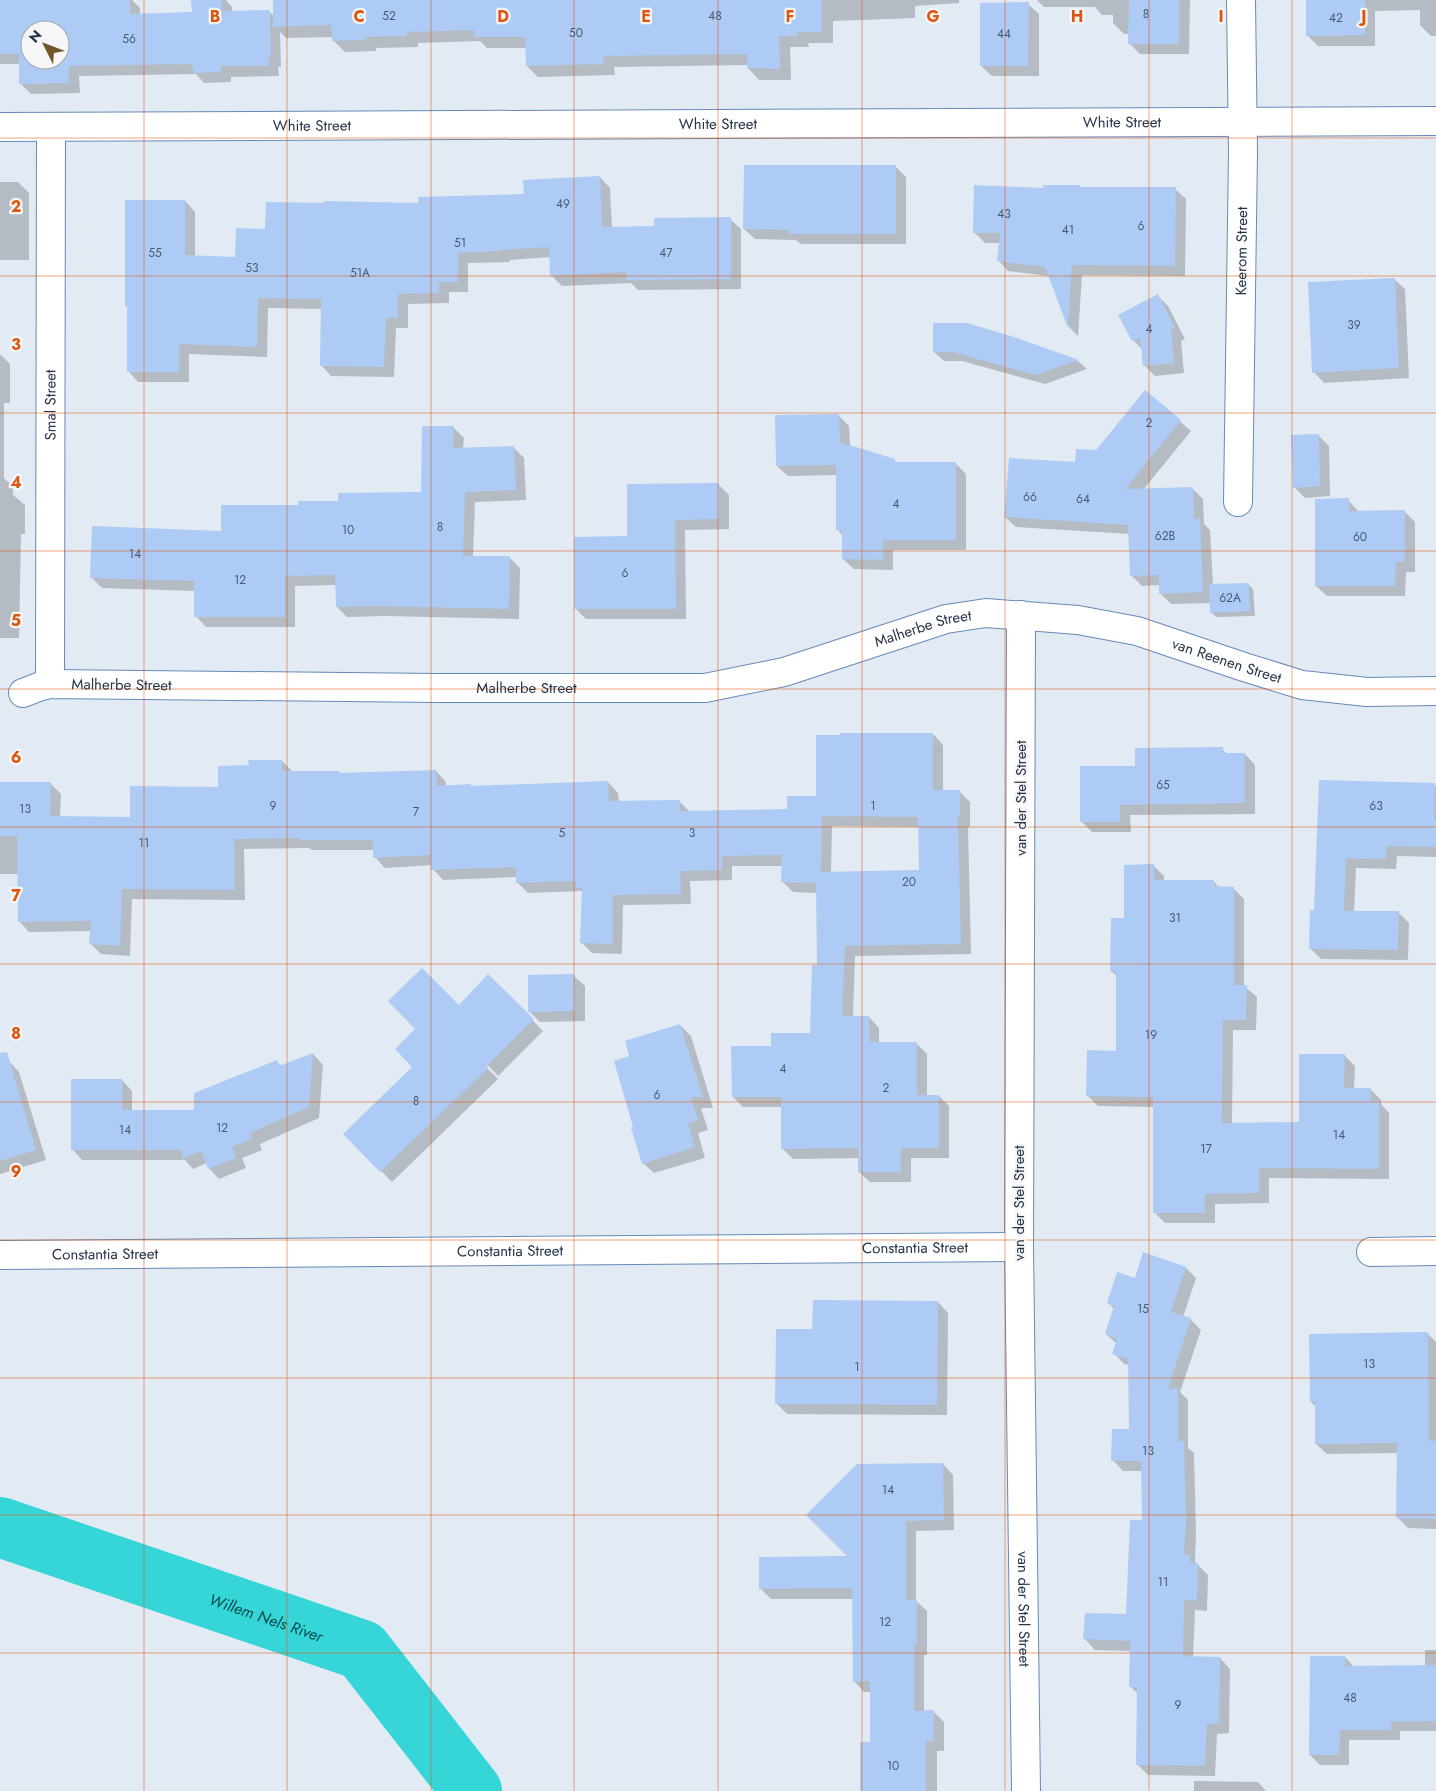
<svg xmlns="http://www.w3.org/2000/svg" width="1436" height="1791" font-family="Jost,sans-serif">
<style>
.shadow{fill:#0003;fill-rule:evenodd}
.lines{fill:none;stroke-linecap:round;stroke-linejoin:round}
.river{stroke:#36d6d8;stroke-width:60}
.building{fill:#adcbf5;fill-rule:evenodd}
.minor-casing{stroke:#668aba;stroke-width:30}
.minor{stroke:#fff;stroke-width:28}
.grid{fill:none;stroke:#de570f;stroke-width:1;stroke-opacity:0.55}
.labels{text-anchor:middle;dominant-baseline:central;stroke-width:4.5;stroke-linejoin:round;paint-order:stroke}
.number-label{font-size:12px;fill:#475a73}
.street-label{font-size:15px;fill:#253448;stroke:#f6f6f6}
.water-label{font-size:16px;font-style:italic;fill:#044b4c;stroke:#f6f6f6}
.grid-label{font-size:16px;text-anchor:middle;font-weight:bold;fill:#de570f;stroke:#f6f6f6;stroke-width:4.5;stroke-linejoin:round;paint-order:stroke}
</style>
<rect width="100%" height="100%" fill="#e2eaf4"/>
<g class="shadow">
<path d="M 0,0 L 132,0 L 140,8 L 140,15 L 193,14 L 193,0 L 226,0 L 232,7 L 232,12 L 269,11 L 274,16 L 274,0 L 959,0 L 959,3 L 915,6 L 915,18 L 833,21 L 833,43 L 808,43 L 809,47 L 790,47 L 791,80 L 759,80 L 748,68 L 748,65 L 614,67 L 615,75 L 538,77 L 527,66 L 527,48 L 487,48 L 480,41 L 418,43 L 418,47 L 376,48 L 376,51 L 345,52 L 333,40 L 333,37 L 286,38 L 280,32 L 281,67 L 278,67 L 279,76 L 231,77 L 231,82 L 204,83 L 196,74 L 79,76 L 80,93 L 31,94 L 20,83 L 20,64 L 0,64 ZM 30,30 L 60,30 L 60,60 L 30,60 Z"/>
<polygon points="1037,0 1190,0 1189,54 1140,54 1129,43 1129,34 1124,34 1113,23 1113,15 1102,15 1095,7 1044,7"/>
<polygon points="1308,0 1436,0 1436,36 1431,36 1420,25 1420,10 1375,11 1375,46 1318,46 1307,35"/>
<polygon points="1028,4 1039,14 1039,76 992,76 981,66"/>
<polygon points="895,166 906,177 906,244 801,244 796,240 755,239 744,229"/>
<polygon points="600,177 610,188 612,228 656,227 730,219 741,229 741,289 638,290 631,283 562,286 551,275 551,257 510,260 510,262 468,263 468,292 449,292 449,303 408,304 408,328 396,328 394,377 331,376 321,365 322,309 268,308 267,357 189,354 189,382 138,382 128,371 129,308 126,305 185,201 195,212 195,257 236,258 266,231 419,204 525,195"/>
<polygon points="0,182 18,182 29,193 29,260 0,260"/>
<polygon points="1080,186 1081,188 1175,189 1186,199 1185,276 1082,275 1078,336 1069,327 1049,276 1008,271 998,260 1000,243 985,243 974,232 1045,189"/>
<polygon points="1394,279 1405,289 1409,378 1324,383 1314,372"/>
<polygon points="1158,296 1168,306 1185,339 1181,341 1184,373 1155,376 1144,365 1143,350 1133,340"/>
<polygon points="1014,338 1078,361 1087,369 1045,384 962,361 944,361 934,352"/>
<polygon points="0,354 10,364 10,403 4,403 4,478 13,487 13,495 25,505 25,534 21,534 19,638 0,638"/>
<polygon points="1145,392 1191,431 1143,490 1192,488 1203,499 1204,524 1210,530 1213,585 1248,584 1253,589 1255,616 1216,617 1211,612 1211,603 1171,604 1161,594 1160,585 1142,586 1131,575 1130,534 1016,527 1005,517 1077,464 1097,451"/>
<polygon points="839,416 849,426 850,446 894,460 897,464 955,463 966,474 966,550 893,550 893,570 854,569 843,559 843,536 838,530 837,475 788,476 777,466"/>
<polygon points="453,427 464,438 463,449 513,447 524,458 526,500 475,502 473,557 510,558 520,568 519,619 385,616 347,617 337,607 337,585 295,586 295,627 206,627 196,616 196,591 102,588 91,577 300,506 422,494"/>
<polygon points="1318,435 1329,446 1330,496 1305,498 1294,487"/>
<polygon points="718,484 729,495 729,529 685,530 686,619 586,619 576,609 628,538"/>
<polygon points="1348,500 1359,512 1405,512 1415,522 1415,572 1406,572 1405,596 1327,596 1316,586"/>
<path d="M 933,734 L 943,745 L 943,792 L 959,791 L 970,802 L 970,827 L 968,827 L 971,954 L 855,956 L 853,1017 L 869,1017 L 879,1028 L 879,1043 L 917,1044 L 927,1054 L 927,1096 L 939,1096 L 949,1106 L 949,1158 L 911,1158 L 911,1182 L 870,1182 L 859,1172 L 860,1158 L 793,1159 L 782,1148 L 782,1107 L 743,1107 L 733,1097 L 772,1047 L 811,1034 L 819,967 L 817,893 L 793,892 L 783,882 L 783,866 L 732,866 L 732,880 L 690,881 L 691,904 L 623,905 L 622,954 L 592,953 L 582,943 L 583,893 L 581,891 L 528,893 L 517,882 L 517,877 L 443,880 L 433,869 L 433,865 L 385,868 L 375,857 L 374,850 L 312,850 L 309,848 L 244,849 L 245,900 L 132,899 L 130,956 L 101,954 L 91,944 L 91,931 L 29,932 L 19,921 L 19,874 L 0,874 L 0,783 L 50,783 L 61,794 L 60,818 L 131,818 L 220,788 L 250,767 L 282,761 L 292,771 L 339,772 L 341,774 L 436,771 L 446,782 L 446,786 L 470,785 L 472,787 L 608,782 L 618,793 L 619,802 L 679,801 L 690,812 L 788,810 L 817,797 ZM 832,826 L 920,827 L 920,871 L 831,873 Z"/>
<polygon points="1222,749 1228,755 1245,754 1255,765 1255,814 1130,815 1131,832 1092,832 1081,821 1136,767"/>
<polygon points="1320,782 1436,786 1436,857 1397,856 1396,869 1356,868 1354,912 1398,912 1409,923 1408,960 1321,959 1310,948 1315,912"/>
<polygon points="1154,866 1164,876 1164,881 1214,882 1220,888 1233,888 1244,899 1244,986 1257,997 1256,1030 1233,1030 1232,1124 1300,1123 1344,1055 1355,1066 1354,1089 1370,1089 1381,1100 1381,1104 1389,1113 1389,1179 1269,1178 1269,1203 1215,1204 1215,1223 1165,1223 1155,1213 1154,1107 1098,1106 1088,1096 1117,1052 1117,976 1111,971 1125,919"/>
<polygon points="489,976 543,1031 498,1076 485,1062 483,1064 498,1079 392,1182 345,1134 414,1067 459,1007"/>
<polygon points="574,976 585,986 585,1021 540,1022 529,1011"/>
<polygon points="680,1025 691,1036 713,1108 701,1108 708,1130 698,1133 705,1158 654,1173 643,1163 635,1128 631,1057"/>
<polygon points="313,1054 323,1065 319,1118 260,1144 262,1150 242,1158 246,1168 219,1179 209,1168 207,1163 193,1169 185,1160 82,1160 72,1149 122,1080 132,1091 132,1111 196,1111 277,1062 282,1066"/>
<polygon points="9,1061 19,1072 46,1160 0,1174 0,1064"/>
<polygon points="1186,1268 1196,1278 1183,1317 1190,1319 1201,1330 1180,1392 1188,1400 1188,1448 1194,1453 1196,1533 1195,1562 1208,1575 1207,1611 1195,1610 1193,1658 1220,1658 1230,1669 1229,1733 1217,1734 1215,1776 1148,1775 1137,1764 1138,1694 1130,1686 1131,1651 1095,1650 1085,1639 1128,1615 1143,1521 1142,1471 1123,1471 1113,1460 1130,1431 1129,1365 1124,1364 1114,1353 1117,1344 1106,1334 1114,1309 1108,1302 1136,1279"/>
<polygon points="938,1302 948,1313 947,1415 787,1414 777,1404 813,1330"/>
<polygon points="1427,1333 1436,1342 1436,1529 1408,1528 1398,1518 1398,1453 1327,1454 1316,1444 1316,1407 1311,1402"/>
<polygon points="943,1464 953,1475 954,1530 916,1531 916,1601 927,1611 927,1655 924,1655 924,1712 934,1712 944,1722 944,1751 937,1751 937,1791 861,1791 871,1743 871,1692 864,1692 854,1681 853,1599 771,1599 761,1589 850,1557"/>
<polygon points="1425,1650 1436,1650 1436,1731 1400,1731 1400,1740 1349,1740 1349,1765 1320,1765 1310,1755 1345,1657 1354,1667 1425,1666"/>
<polygon points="1194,1781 1258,1782 1266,1791 1194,1791"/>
</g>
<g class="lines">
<path class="river" id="s1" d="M 0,1527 L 362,1650 L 472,1791"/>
</g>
<g class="building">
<path d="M 0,0 L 130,0 L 130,14 L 192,12 L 191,0 L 222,0 L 222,11 L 270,10 L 271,57 L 268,57 L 269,66 L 221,66 L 221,72 L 193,73 L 192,64 L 69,66 L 69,83 L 19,84 L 19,54 L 0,54 ZM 30,30 L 60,30 L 60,60 L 30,60 Z"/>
<polygon points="273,0 822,0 822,32 797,32 798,36 779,36 780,69 747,68 747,54 603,56 604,64 526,66 525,37 474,37 474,30 407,32 407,36 365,37 365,40 332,41 331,25 273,27"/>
<polygon points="1129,0 1179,0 1179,44 1128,44"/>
<polygon points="1306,0 1365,0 1365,35 1306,36"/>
<polygon points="1029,2 1028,66 980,66 980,3"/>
<polygon points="744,165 896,165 896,234 789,234 789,230 743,229"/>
<polygon points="600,176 602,227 654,226 654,218 731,217 731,279 626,280 626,272 550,276 549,247 500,250 500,251 458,253 458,282 439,282 439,293 398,294 398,318 386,318 384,367 320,366 321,299 258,298 257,347 179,344 179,372 127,372 127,306 125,306 125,200 185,200 185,255 235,257 236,228 265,229 266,202 324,203 324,201 418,203 418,197 524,194 523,180"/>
<polygon points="974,185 1043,188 1043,185 1080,185 1080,187 1176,187 1175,266 1072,265 1068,328 1045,267 997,261 1000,233 973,233"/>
<polygon points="1395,278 1399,368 1312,373 1308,282"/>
<polygon points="1158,294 1175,328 1171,330 1174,363 1143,366 1140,338 1132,341 1118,315"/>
<polygon points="933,323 967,323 1014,337 1079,360 1035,375 952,352 933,352"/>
<polygon points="1145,390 1181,420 1125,489 1193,487 1194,519 1200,518 1203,592 1159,594 1159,575 1130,576 1128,525 1004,517 1009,458 1075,462 1076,449 1096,450"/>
<polygon points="839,414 840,442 895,459 894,462 956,462 956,540 883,540 883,560 842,559 842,531 836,530 836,465 776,466 775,415"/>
<polygon points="422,426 454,426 453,448 514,446 516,490 465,492 463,556 510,556 509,609 374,606 336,607 335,575 285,576 285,617 194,617 194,581 90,578 92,526 221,531 221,505 298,505 298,501 338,501 338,493 421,492"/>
<polygon points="1319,434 1320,486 1293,488 1291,435"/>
<polygon points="719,483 719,519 675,520 676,609 574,609 574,537 627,536 627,484"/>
<polygon points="1349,498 1349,511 1405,510 1405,562 1396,562 1395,586 1315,586 1315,499"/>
<polygon points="1249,583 1250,611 1210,613 1209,584"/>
<path d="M 840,733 L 933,733 L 933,790 L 960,790 L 960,817 L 958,817 L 961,944 L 845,946 L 842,1016 L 869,1016 L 870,1042 L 917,1042 L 917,1095 L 939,1095 L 939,1148 L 901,1148 L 901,1172 L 858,1172 L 858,1148 L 781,1149 L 781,1097 L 732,1097 L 731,1046 L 771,1046 L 771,1033 L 810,1033 L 812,965 L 817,965 L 816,883 L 781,882 L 782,855 L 722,856 L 722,870 L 680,871 L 681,894 L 613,895 L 613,944 L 580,943 L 582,888 L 576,888 L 576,881 L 516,883 L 516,867 L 431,870 L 431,855 L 373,858 L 373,840 L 300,840 L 300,838 L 234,839 L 235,890 L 122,889 L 120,946 L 89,944 L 91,921 L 18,922 L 17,836 L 0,836 L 0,782 L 51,782 L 50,816 L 130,817 L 130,786 L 218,787 L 218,766 L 249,765 L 248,760 L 282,760 L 282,771 L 339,771 L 339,773 L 436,770 L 437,786 L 471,784 L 471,786 L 608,781 L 609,801 L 680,800 L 680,811 L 787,809 L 787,796 L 816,796 L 816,735 L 840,735 ZM 822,816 L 918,817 L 919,870 L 821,872 Z"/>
<polygon points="1223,747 1223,753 1245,753 1245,803 1120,805 1120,822 1080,822 1080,766 1135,766 1135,748"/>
<polygon points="1319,780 1435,783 1434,819 1436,819 1436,847 1386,846 1386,859 1346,858 1344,911 1399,911 1398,950 1309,949 1310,910 1314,910"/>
<polygon points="1154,864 1154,880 1214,880 1214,886 1234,887 1234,985 1247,985 1246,1020 1223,1020 1222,1123 1299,1122 1299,1054 1345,1054 1344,1088 1371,1088 1370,1101 1379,1101 1379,1169 1259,1168 1259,1193 1205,1194 1205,1213 1153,1213 1153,1097 1086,1096 1087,1050 1116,1051 1116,972 1110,971 1111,918 1124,918 1124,865"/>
<polygon points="422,968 459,1005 488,974 534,1019 487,1066 488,1068 380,1172 343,1134 412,1067 395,1049 415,1029 388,1001"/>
<polygon points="574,974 575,1011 528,1012 528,975"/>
<polygon points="680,1024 703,1097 691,1097 698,1120 688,1123 695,1147 642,1164 631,1128 633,1127 614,1061 629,1056 625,1041"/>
<polygon points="7,1052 36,1150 0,1161 0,1053"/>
<polygon points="313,1053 309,1107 250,1133 252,1139 232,1147 236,1158 208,1169 201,1151 182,1159 182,1150 71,1150 71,1079 122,1079 122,1110 194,1110 194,1093 277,1060 279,1066"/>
<polygon points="1143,1252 1186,1267 1171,1312 1191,1318 1168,1389 1178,1388 1178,1442 1184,1441 1186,1522 1184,1555 1190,1555 1190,1562 1198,1563 1197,1601 1184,1600 1183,1656 1220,1657 1219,1723 1207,1724 1205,1766 1136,1765 1137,1687 1129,1687 1130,1641 1083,1639 1085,1613 1126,1614 1130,1520 1142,1520 1141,1461 1111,1461 1112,1429 1129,1429 1128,1359 1112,1354 1117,1339 1105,1334 1114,1306 1107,1303 1117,1272 1135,1278"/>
<polygon points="813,1300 938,1301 937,1405 775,1404 776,1329 812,1329"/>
<polygon points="1428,1332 1429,1441 1436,1441 1436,1519 1396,1518 1397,1443 1315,1444 1315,1402 1310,1402 1309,1334"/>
<polygon points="943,1463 944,1520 906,1521 906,1600 917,1600 917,1644 914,1644 914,1711 934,1710 934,1741 926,1741 926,1791 860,1791 860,1742 870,1742 870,1681 853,1682 852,1588 759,1589 759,1557 847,1556 806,1515 857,1464"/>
<polygon points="1310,1656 1345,1656 1345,1666 1436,1665 1436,1721 1391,1722 1391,1730 1340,1730 1339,1755 1309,1755"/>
</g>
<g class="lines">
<g class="minor-casing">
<g id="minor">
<path id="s2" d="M 0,127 L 1436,121"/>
<path id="s3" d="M 1238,502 L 1243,152 L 1241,0"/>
<path id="s4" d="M 1021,615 L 1019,1247 L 1026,1791"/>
<path id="s5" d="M 50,684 L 51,127"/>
<path id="s6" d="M 23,693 L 41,686 L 50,684 L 437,688 L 705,688 L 784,672 L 946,619 L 986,613 L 1078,620 L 1137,631 L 1244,667 L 1302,685 L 1367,692 L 1436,691"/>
<polyline points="1371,1252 1436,1251"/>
<path id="s7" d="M 0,1255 L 1019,1247"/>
</g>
</g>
<use href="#minor" class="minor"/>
</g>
<path class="grid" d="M 144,0 L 144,1791M 287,0 L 287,1791M 431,0 L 431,1791M 574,0 L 574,1791M 718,0 L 718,1791M 862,0 L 862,1791M 1005,0 L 1005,1791M 1149,0 L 1149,1791M 1292,0 L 1292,1791M 0,138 L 1436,138M 0,276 L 1436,276M 0,413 L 1436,413M 0,551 L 1436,551M 0,689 L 1436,689M 0,827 L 1436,827M 0,964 L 1436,964M 0,1102 L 1436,1102M 0,1240 L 1436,1240M 0,1378 L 1436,1378M 0,1515 L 1436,1515M 0,1653 L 1436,1653"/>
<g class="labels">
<g class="number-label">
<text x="1146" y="14">8</text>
<text x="389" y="16">52</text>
<text x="715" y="16">48</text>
<text x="1336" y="18">42</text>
<text x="576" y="33">50</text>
<text x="1004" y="34">44</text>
<text x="129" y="39">56</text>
<text x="563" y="204">49</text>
<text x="1004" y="214">43</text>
<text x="1141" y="226">6</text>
<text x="1068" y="230">41</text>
<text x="460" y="243">51</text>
<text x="155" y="253">55</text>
<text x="666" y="253">47</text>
<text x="252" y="268">53</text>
<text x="360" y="273">51A</text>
<text x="1354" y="325">39</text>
<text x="1149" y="329">4</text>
<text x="1149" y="423">2</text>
<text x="1030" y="497">66</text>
<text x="1083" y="499">64</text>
<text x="896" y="504">4</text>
<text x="440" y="527">8</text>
<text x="348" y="530">10</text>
<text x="1165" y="536">62B</text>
<text x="1360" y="537">60</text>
<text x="135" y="554">14</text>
<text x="625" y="573">6</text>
<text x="240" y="580">12</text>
<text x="1230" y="598">62A</text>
<text x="1163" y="785">65</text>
<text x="273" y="806">9</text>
<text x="873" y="806">1</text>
<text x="1376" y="806">63</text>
<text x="25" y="809">13</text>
<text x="416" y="812">7</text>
<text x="562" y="833">5</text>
<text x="692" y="833">3</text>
<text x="144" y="843">11</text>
<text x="909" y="882">20</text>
<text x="1175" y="918">31</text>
<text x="1151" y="1035">19</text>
<text x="783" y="1069">4</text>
<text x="886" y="1088">2</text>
<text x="657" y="1095">6</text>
<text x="416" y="1101">8</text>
<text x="222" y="1128">12</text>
<text x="125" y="1130">14</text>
<text x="1339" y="1135">14</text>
<text x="1206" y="1149">17</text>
<text x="1143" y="1309">15</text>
<text x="1369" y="1364">13</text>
<text x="857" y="1367">1</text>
<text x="1148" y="1451">13</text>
<text x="888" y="1490">14</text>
<text x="1163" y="1582">11</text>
<text x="885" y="1622">12</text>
<text x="1350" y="1698">48</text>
<text x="1178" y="1705">9</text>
<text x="893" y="1766">10</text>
</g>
<g class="street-label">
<text stroke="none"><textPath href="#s2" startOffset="1122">White Street</textPath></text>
<text stroke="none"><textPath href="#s2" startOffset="718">White Street</textPath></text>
<text stroke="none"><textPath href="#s2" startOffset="312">White Street</textPath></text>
<text stroke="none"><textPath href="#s3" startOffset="251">Keerom Street</textPath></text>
<text stroke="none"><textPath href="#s5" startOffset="279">Smal Street</textPath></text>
<text stroke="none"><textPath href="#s6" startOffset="910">Malherbe Street</textPath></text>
<text stroke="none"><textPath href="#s6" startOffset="1222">van Reenen Street</textPath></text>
<text stroke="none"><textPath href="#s6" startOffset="100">Malherbe Street</textPath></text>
<text stroke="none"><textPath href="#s6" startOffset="505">Malherbe Street</textPath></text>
<text transform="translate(1021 798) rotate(-90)">van der Stel Street</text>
<text transform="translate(1019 1203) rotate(-90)">van der Stel Street</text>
<text stroke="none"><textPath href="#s7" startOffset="915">Constantia Street</textPath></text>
<text stroke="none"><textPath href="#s7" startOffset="510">Constantia Street</textPath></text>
<text stroke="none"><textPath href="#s7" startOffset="105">Constantia Street</textPath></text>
<text stroke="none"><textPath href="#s4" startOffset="994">van der Stel Street</textPath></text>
</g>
<g class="water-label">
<text stroke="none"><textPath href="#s1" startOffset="281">Willem Nels River</textPath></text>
</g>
</g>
<g class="grid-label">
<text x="215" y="22">B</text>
<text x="359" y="22">C</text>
<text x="503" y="22">D</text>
<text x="646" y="22">E</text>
<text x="790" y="22">F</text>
<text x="933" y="22">G</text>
<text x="1077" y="22">H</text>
<text x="1221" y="22">I</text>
<text x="1364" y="22">J</text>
<text x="16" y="212">2</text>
<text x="16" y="350">3</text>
<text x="16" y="488">4</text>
<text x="16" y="626">5</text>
<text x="16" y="763">6</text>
<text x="16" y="901">7</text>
<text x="16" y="1039">8</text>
<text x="16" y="1177">9</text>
</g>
<g transform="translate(45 45) rotate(312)"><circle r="24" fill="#f6f6f6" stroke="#a2a8b0"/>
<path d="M0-4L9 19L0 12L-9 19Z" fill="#725529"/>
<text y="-8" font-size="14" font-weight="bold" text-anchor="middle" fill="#253448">N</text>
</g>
</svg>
